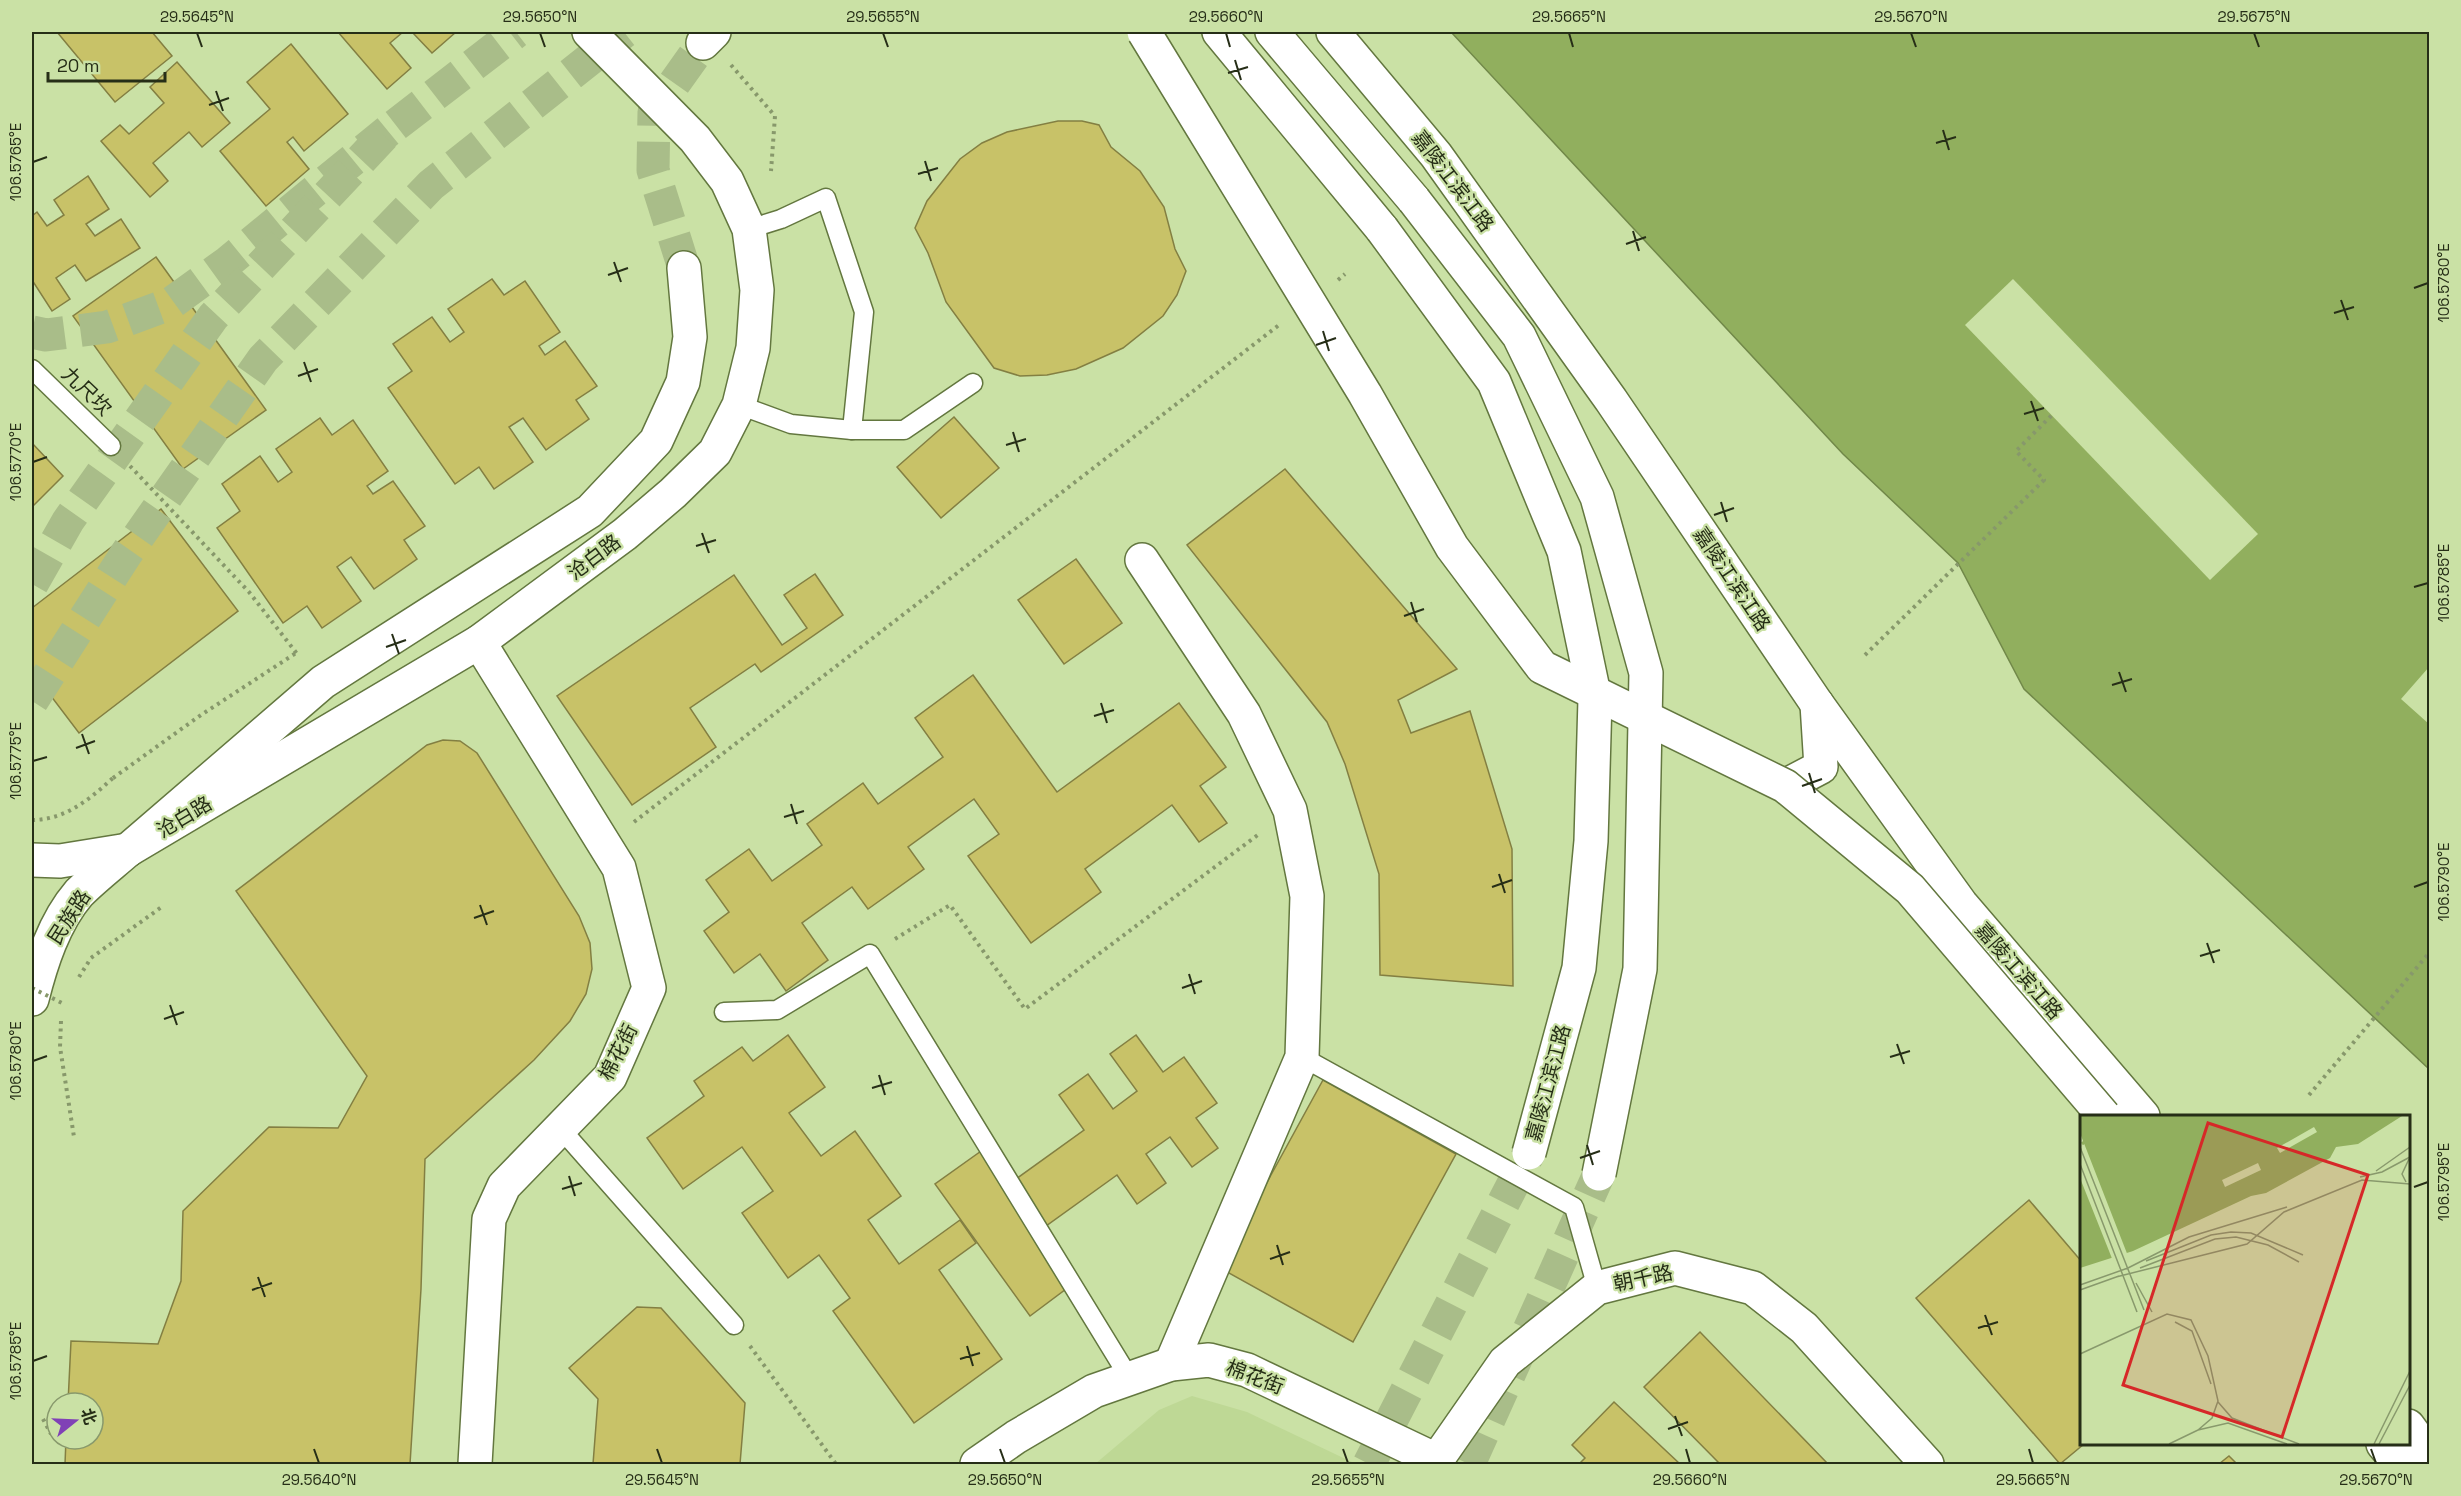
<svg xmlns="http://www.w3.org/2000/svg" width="2461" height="1496" font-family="'Space Grotesk','Noto Sans SC',sans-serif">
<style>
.built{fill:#bed895}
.water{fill:#91af5e;stroke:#718849;stroke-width:1.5}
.pier{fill:#cae1a5}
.building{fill:#c8c268;stroke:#837f42;stroke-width:1.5}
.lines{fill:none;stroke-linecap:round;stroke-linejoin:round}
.secondary-tunnel{stroke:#a9bd89;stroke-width:33;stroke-dasharray:33 16;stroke-linecap:butt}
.primary-tunnel{stroke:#a9bd89;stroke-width:33;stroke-dasharray:33 16;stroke-linecap:butt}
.service-casing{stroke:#63773f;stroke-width:21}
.minor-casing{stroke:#63773f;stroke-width:36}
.tertiary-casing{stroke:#63773f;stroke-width:36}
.secondary-casing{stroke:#63773f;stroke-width:36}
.primary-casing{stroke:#63773f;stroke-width:36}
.path{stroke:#87986b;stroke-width:4;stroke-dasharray:3 4.5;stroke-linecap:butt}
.service{stroke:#fff;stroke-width:18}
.minor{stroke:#fff;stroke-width:33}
.tertiary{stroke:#fff;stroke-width:33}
.secondary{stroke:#fff;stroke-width:33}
.primary{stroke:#fff;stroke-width:33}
.secondary-bridge-casing{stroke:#63773f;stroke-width:36;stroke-linecap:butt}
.primary-bridge-casing{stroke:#63773f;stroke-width:36;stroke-linecap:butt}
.path-bridge{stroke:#87986b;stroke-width:4;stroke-dasharray:3 4.5;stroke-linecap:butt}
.secondary-bridge{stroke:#fff;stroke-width:33}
.primary-bridge{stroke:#fff;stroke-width:33}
.ticks{fill:none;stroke:#262e17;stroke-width:2}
.labels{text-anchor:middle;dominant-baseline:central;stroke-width:4.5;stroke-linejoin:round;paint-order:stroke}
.street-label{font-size:20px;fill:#262e17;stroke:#cae1a5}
.inset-river{fill:none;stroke:#91af5e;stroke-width:3}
.inset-road{fill:none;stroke:#88996c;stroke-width:1.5}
.view{fill:#d62828;fill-opacity:0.15;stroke:#d62828;stroke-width:3}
.inset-edge{fill:none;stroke:#262e17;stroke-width:3}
.neatline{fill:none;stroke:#262e17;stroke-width:2}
.ticks-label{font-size:15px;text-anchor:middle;fill:#262e17}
</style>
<rect width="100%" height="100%" fill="#cae1a5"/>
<polygon class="built" points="1192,1396 1247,1412 1356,1464 1095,1464 1159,1410"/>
<polygon class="water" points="1451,32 2429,32 2429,1069 2024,689 1958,563 1843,454"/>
<g class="pier">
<polygon points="2013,279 2258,534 2210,580 1965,325"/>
<polygon points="2429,667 2429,724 2401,699"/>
</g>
<g class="building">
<polygon points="57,32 152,32 172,56 115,102"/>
<polygon points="338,32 403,32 390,43 411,68 387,89"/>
<polygon points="412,32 456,32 432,53"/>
<polygon points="291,44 348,114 304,151 293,137 287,142 309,169 266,206 220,151 270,109 247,82"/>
<polygon points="177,62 230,123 202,147 189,132 153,163 168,181 150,197 101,141 120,125 129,134 164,103 150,87"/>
<polygon points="1058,121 1082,121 1099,125 1111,147 1140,171 1164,207 1175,249 1186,271 1177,295 1163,316 1123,348 1076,369 1047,375 1020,376 994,368 946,302 928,253 915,228 927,201 960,159 982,143 1007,132"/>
<polygon points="88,176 109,209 86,224 95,236 121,219 140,248 86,281 75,265 56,278 70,299 52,311 32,280 32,216 37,212 47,226 64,215 54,200"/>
<polygon points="156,257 266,410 183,469 73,316"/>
<polygon points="492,279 504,295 525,281 560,332 539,346 545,355 565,341 597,386 576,400 589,419 546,450 523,418 509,427 533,462 494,489 479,467 455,484 388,388 412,371 393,344 432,317 450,342 464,332 448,309"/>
<polygon points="954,417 999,468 941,518 897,467"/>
<polygon points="320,418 332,435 353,420 388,471 367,486 373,494 393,481 425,526 404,540 417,559 374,589 351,557 337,567 361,601 322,628 307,606 283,623 217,528 240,511 222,484 260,456 278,482 292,472 276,449"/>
<polygon points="32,443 63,476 32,507"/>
<polygon points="1285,469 1457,669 1398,700 1411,733 1470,711 1512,849 1513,986 1380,975 1379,874 1345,764 1327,722 1187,545"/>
<polygon points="161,509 238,611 79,733 32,671 32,608"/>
<polygon points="1076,559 1122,623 1064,664 1018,600"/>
<polygon points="815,574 843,615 761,672 755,664 690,708 716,747 632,805 557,696 734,575 782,645 807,628 784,595"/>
<polygon points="973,675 1057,792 1179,703 1226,767 1200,786 1227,823 1199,842 1172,805 1085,869 1101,892 1031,943 968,856 999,834 974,799 908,847 924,869 868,909 852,887 802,923 828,960 786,991 760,954 734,973 704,931 729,912 706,880 749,849 772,881 822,845 807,824 863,783 878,804 943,757 915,718"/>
<polygon points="443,740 460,741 477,753 579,916 590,943 592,969 586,994 570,1021 534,1060 425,1159 421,1289 410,1464 65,1464 66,1439 93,1439 93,1403 68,1403 71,1341 158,1344 181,1281 183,1211 269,1127 338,1128 367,1076 236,891 427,745"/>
<polygon points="788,1035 825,1087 789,1113 821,1156 855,1131 901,1196 868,1220 899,1264 960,1220 976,1243 939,1270 1002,1359 914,1423 833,1311 850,1298 819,1255 788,1278 742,1213 773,1191 742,1147 683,1189 647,1138 704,1096 694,1081 742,1047 753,1061"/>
<polygon points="1136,1035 1163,1072 1184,1057 1217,1103 1196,1118 1218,1148 1192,1167 1170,1137 1146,1154 1166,1183 1137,1204 1117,1175 1042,1229 1078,1280 1030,1316 935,1184 984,1149 1009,1184 1084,1130 1059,1095 1088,1074 1113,1109 1137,1091 1110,1054"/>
<polygon points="1323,1080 1456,1154 1353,1342 1220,1268"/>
<polygon points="2029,1200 2082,1262 2082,1444 2084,1444 2060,1464 1916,1298"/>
<polygon points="637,1307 661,1308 745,1403 740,1464 593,1464 598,1399 569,1368"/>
<polygon points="1700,1332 1828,1464 1720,1464 1644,1387"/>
<polygon points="1614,1402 1680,1464 1579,1464 1585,1458 1572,1445"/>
<polygon points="2229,1456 2237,1464 2219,1464"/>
</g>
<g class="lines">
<polyline class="secondary-tunnel" points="32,332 46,335 107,327 170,304 228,262 388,131"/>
<g class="primary-tunnel">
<polyline points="684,268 653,170 654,112 703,43"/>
<polyline points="32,584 68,521 213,317 388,131 516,32"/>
<polyline points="32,701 126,554 263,359 431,185 624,32"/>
<polyline points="1369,1464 1529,1153"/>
<polyline points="1469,1464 1599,1174"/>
</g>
<g class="service-casing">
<g id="service">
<polyline points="749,229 781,219 826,198 864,312 852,430"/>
<polyline points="32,369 111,446"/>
<polyline points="739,405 791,424 852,430 904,430 973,383"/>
<polyline points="724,1012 777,1010 870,954 1130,1379"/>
<polyline points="1302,1057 1574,1207 1597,1288"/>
<polyline points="560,1128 734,1325"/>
</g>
</g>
<g class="minor-casing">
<polyline id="minor" points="1142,560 1244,714 1290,810 1307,896 1302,1057 1171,1364"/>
</g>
<g class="tertiary-casing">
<g id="tertiary">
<polyline points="475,1464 489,1219 504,1186 610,1077 649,988 619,868 479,642"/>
<polyline points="977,1464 1016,1437 1094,1391 1171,1364 1209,1360 1247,1370 1436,1460"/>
<polyline points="1434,1464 1505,1362 1597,1288 1675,1268 1753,1288 1804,1328 1927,1464"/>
</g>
</g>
<g class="secondary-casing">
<g id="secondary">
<polyline points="1333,32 1436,155 1611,400 1817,704 1961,904 2143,1116"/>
<polyline points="1785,786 1821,767 1817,704"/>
<polyline points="32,860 60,861 128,850 479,642 625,534 673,493 715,452 739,405 753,348 757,290 749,229 727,181 695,139 589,32"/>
<path d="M 32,999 C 41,963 54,922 79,893 C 94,878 112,864 128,850"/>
<polyline points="2408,1426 2430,1456"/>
<polyline points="2383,1444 2400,1464"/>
</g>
</g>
<g class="primary-casing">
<g id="primary">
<polyline points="1219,32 1382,229"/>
<polyline points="1272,32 1414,200"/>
<polyline points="703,43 714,32"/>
<polyline points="128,850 323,682 590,511 656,441 683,382 690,337 684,268"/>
</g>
</g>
<g class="path">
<polyline points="731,65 775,116 771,171"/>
<polyline points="1338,280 1345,274"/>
<polyline points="130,466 249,592 298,655"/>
<polyline points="1865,655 2044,480 2016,451 2052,415"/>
<polyline points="113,778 201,715 296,653"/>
<polyline points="634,822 1279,325"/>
<polyline points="895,939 950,905 1025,1009 1259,834"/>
<polyline points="79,977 91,958 163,906"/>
<polyline points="61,1021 60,1047 74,1137"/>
<polyline points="2309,1095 2430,952"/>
<polyline points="750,1346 836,1464"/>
<polyline points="43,1419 51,1434"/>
</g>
<use href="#service" class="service"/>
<use href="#minor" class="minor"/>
<use href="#tertiary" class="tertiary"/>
<use href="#secondary" class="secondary"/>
<use href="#primary" class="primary"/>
<g class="secondary-bridge-casing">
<polyline id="secondary-bridge" points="1144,32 1365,394 1452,547 1542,667 1785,786 1910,889 2104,1116"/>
</g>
<g class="primary-bridge-casing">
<g id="primary-bridge">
<polyline points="1414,200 1519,336 1597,497 1646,673 1640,969 1599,1174"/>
<polyline points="1382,229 1494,382 1564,551 1595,699 1591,841 1579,968 1529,1153"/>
</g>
</g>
<g class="path-bridge">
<path d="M 32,820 C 65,820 90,799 113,778"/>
<polyline points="32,988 62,1003"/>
</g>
<use href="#secondary-bridge" class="secondary-bridge"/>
<use href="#primary-bridge" class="primary-bridge"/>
</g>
<path class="ticks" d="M 197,33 L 202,47M 540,33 L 545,47M 883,33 L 888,47M 1226,33 L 1230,47M 1569,33 L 1573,47M 1911,33 L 1916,47M 2254,33 L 2259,47M 1235,60 L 1241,80M 1228,73 L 1248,67M 216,91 L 223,111M 209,105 L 229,98M 1943,130 L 1949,150M 1936,143 L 1956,137M 925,161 L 931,181M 33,162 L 47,157M 918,174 L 938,168M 1633,231 L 1639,251M 1626,244 L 1646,237M 614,262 L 621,282M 608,275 L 628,268M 2414,288 L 2428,283M 2341,300 L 2348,320M 2334,313 L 2354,307M 1323,331 L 1329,351M 1316,345 L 1336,338M 304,362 L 311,382M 298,376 L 318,369M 2031,401 L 2038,421M 2024,414 L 2044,408M 1013,432 L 1019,452M 1006,445 L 1026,439M 33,462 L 47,457M 1721,502 L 1727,522M 1714,515 L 1734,508M 702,533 L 709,553M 696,546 L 716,540M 2414,587 L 2428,583M 1411,602 L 1417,622M 1404,616 L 1424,609M 392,634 L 399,654M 386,647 L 406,640M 2119,672 L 2126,692M 2112,685 L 2132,679M 1101,703 L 1107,723M 1094,716 L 1114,710M 82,734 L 89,754M 76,748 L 95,741M 33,761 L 47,757M 1809,773 L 1815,793M 1802,786 L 1822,779M 791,804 L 797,824M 784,817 L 804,811M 1499,874 L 1505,893M 1492,887 L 1512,880M 2414,887 L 2428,882M 480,905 L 487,925M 474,918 L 494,911M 2207,943 L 2214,963M 2200,956 L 2220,950M 1189,974 L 1195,994M 1182,988 L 1202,981M 170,1005 L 177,1025M 164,1019 L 184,1012M 1897,1044 L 1904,1064M 1890,1057 L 1910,1051M 33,1061 L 47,1056M 879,1075 L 885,1095M 872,1088 L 892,1082M 1587,1145 L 1593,1165M 1580,1158 L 1600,1151M 569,1176 L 575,1196M 2414,1187 L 2428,1182M 562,1189 L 582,1183M 1277,1245 L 1283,1265M 1270,1259 L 1290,1252M 258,1277 L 265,1297M 252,1290 L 272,1283M 1985,1315 L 1992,1335M 1978,1328 L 1998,1322M 967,1346 L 973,1366M 960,1359 L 980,1353M 33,1361 L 47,1356M 1675,1416 L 1682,1436M 1668,1429 L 1688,1422M 314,1449 L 319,1463M 657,1449 L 662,1463M 1000,1449 L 1005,1463M 1343,1449 L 1348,1463M 1686,1449 L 1690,1463M 2029,1449 L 2033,1463M 2371,1449 L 2376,1463"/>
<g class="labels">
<g class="street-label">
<text transform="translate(1453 181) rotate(53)">嘉陵江滨江路</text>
<text transform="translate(87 391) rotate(44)">九尺坎</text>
<text transform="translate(594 557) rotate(-37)">沧白路</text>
<text transform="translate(1732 579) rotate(56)">嘉陵江滨江路</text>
<text transform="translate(184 817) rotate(-31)">沧白路</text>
<text transform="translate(69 917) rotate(-57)">民族路</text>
<text transform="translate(2019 971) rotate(49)">嘉陵江滨江路</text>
<text transform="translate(618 1052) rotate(-63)">棉花街</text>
<text transform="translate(1548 1083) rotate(-75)">嘉陵江滨江路</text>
<text transform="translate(1643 1278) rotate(-12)">朝千路</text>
<text transform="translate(1255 1377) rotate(21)">棉花街</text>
</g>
</g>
<g transform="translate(2080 1115)">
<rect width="330" height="330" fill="#cae1a5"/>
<path d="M 0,1 L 322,1 L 278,29 L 256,32 L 250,43 L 186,78 L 171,81 L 53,136 L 0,153 Z" fill="#91af5e"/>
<path d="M 234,12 L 237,17 L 200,38 L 197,33 ZM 0,18 L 48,141 L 33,146 L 0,63 ZM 178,48 L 181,55 L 145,72 L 142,65 Z" fill="#cae1a5"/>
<path class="inset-river" d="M 2,29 L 36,1"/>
<path class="inset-road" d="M 0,32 L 64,195M 0,49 L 57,197M 296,56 L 330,32M 280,62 L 302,57 L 330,42M 326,67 L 322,59 L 329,44M 66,146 L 131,120 L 151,117 L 171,118 L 223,140M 60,153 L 135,124 L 156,122 L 188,130 L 219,147M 46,154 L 109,122 L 207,92M 36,162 L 167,129 L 204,97 L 282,65 L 330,69M 56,168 L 72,197M 0,170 L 48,153M 0,175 L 39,161M 95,207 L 112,216 L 131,269M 0,239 L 87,199 L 111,205 L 128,241 L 138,286 L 132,303 L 118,315M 138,287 L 152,303 L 219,329M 89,329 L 118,315 L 148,308 L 207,329M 294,329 L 330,256M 299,329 L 330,270"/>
<path class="view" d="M 128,8 L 288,60 L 202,322 L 43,270 Z"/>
<rect width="330" height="330" class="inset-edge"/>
</g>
<rect width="2461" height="1496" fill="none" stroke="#cae1a5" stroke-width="66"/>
<g transform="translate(75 1421) rotate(72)"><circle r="28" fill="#cae1a5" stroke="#88996c" stroke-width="1.5"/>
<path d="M0-4.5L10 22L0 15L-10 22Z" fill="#8041b6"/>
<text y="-9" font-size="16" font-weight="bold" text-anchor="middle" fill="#262e17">北</text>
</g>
<path d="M48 72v9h117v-9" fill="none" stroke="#262e17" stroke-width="3"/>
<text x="57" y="72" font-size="18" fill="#262e17" stroke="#cae1a5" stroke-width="4.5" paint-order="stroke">20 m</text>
<rect x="33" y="33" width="2395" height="1430" class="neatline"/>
<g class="ticks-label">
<text x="197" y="22">29.5645°N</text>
<text x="540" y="22">29.5650°N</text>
<text x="883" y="22">29.5655°N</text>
<text x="1226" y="22">29.5660°N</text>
<text x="1569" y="22">29.5665°N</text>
<text x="1911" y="22">29.5670°N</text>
<text x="2254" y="22">29.5675°N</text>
<text transform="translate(16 162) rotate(-90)" y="5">106.5765°E</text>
<text transform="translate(2444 283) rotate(-90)" y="5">106.5780°E</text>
<text transform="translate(16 462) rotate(-90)" y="5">106.5770°E</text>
<text transform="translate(2444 583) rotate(-90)" y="5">106.5785°E</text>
<text transform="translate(16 761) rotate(-90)" y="5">106.5775°E</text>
<text transform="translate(2444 882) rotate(-90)" y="5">106.5790°E</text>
<text transform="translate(16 1061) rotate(-90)" y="5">106.5780°E</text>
<text transform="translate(2444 1182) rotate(-90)" y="5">106.5795°E</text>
<text transform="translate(16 1361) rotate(-90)" y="5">106.5785°E</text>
<text x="319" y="1485">29.5640°N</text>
<text x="662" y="1485">29.5645°N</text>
<text x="1005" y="1485">29.5650°N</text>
<text x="1348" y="1485">29.5655°N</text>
<text x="1690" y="1485">29.5660°N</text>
<text x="2033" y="1485">29.5665°N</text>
<text x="2376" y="1485">29.5670°N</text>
</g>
</svg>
